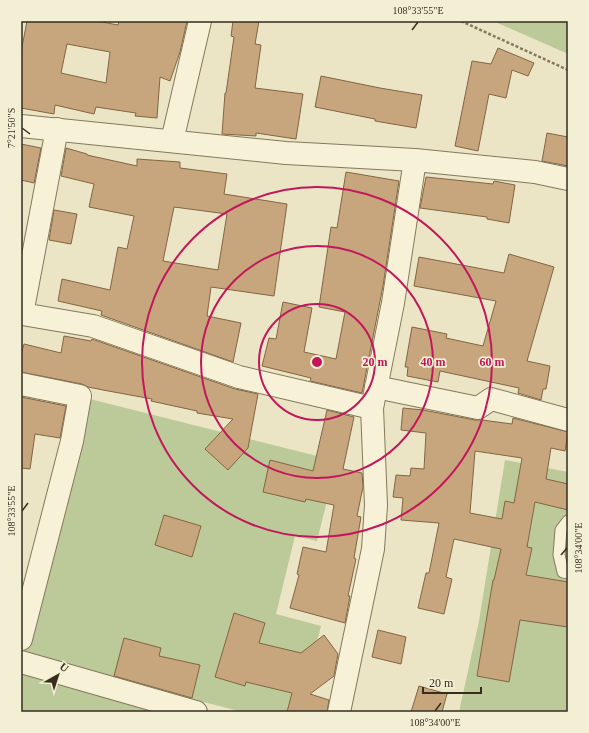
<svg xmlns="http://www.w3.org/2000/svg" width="589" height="733" font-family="'Times New Roman',serif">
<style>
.green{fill:#bcc999}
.building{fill:#c7a67d;stroke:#826543;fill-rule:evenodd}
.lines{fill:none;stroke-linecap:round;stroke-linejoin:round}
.service-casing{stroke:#85785c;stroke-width:13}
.minor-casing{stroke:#85785c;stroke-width:24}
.path{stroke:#85785c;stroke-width:2.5;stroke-dasharray:3 2;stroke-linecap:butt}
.service{stroke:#f7f2d7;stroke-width:11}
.minor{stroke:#f7f2d7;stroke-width:22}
.ticks{fill:none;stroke:#362d1f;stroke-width:1.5}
.ring{fill:none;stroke:#c2185b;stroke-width:2}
.centre{fill:#c2185b;stroke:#f3efd4;stroke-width:2}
.ring-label{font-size:12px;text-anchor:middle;font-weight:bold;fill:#c2185b;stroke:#f3efd4;stroke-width:3.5;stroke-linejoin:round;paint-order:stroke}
.neatline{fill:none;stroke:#362d1f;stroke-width:1.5}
.ticks-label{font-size:10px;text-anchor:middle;fill:#362d1f}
</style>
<rect width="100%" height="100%" fill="#ebe5c5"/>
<g class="green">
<polygon points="493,21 568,21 568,54 566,53"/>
<polygon points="86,398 337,461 317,541 295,536 276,614 321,626 299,712 243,712 22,656"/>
<polygon points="505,460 568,472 568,712 459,712 479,621"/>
<polygon points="21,671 172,712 21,712"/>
</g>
<g class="building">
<path d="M 27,21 L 97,21 L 118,25 L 119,21 L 187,21 L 180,52 L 170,81 L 160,77 L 157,118 L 135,116 L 136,113 L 96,107 L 94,114 L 55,105 L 54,114 L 21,108 L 21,52 ZM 67,44 L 110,52 L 106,83 L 61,73 Z"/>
<polygon points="233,21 259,21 255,44 261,45 255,88 303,94 296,139 256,133 256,136 222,134 225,93 226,93 234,37 231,36"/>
<polygon points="498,48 534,63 528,76 512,70 506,98 489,94 478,151 455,146 472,61 491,64"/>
<polygon points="321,76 380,88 422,95 416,128 375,121 375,119 315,107"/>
<polygon points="547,133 568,137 568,166 542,161"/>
<polygon points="21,144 41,148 34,183 21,180"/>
<path d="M 66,148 L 87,154 L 87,155 L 137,166 L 137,159 L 180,162 L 180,168 L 227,174 L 224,194 L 287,204 L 274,296 L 211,287 L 207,316 L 241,323 L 233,362 L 101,315 L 102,311 L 58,301 L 62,279 L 110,290 L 118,247 L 127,249 L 134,216 L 89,207 L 94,184 L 61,176 ZM 174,207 L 227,214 L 218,270 L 163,261 Z"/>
<polygon points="346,172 399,181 383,286 362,393 310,381 311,378 262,366 269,338 276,339 283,302 312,308 304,352 336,359 345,312 319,307 331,227 337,228"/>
<polygon points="426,177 493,184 494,181 515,185 509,223 487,219 487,217 420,208"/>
<polygon points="54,210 77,214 71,244 49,240"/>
<polygon points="509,254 554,267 527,361 550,366 546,389 543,389 541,400 518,393 519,388 440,371 438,382 407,376 408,367 405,367 412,327 447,334 446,338 483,346 496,301 414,286 419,257 504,273"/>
<polygon points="64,336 91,341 92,339 235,389 258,394 248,448 228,470 205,449 233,419 197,413 197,411 151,401 152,399 103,390 88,387 82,384 21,372 21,354 24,344 61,353"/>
<polygon points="21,397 66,406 60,438 35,434 30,469 21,468"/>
<path d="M 403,408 L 423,410 L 475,420 L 482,420 L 512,424 L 513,418 L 568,432 L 565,451 L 551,448 L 546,479 L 568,484 L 568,510 L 535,502 L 527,547 L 532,548 L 526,575 L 568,582 L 568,627 L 520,620 L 509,682 L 477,676 L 493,580 L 494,580 L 501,549 L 454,539 L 446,577 L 452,579 L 444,614 L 418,608 L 426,573 L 429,573 L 439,523 L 401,520 L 403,498 L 393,497 L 396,475 L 410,476 L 411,468 L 424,469 L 426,433 L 401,430 ZM 475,451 L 522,458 L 514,503 L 505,501 L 502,519 L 470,513 Z"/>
<polygon points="327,410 354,417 343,469 362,473 363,487 357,516 361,517 354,558 356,559 348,596 350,596 345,623 290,608 299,575 297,574 303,547 326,552 334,505 306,499 305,502 263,492 270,460 313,471"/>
<polygon points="164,515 201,526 192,557 155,545"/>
<polygon points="234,613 265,623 259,643 301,653 324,635 338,654 334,676 310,694 329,700 327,712 287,712 292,693 246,682 245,686 215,677"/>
<polygon points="378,630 406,637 401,664 372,657"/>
<polygon points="124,638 161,648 159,656 200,665 192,698 114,676"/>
<polygon points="419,686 447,694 442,712 411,712"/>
</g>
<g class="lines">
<g class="service-casing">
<polyline id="service" points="568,521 561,530 559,555 563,572 568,573"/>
</g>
<g class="minor-casing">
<g id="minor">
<polyline points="21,126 286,153 415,160 535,172 568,179"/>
<polyline points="57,129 22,314 93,326 239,377 372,408"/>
<polyline points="172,141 200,21"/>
<polyline points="21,384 80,396 72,441 21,639"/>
<polyline points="376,387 478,408 491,399 568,420"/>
<polyline points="21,662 196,712"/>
<polyline points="339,712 373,549 376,505 372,408 393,303 415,160"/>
</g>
</g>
<polyline class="path" points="461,21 568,70"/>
<use href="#service" class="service"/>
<use href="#minor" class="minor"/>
</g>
<path class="ticks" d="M 412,30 L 418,22M 22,128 L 30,134M 22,511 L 28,503M 561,555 L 567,548M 435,711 L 441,703"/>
<g class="ring">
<circle cx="317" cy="362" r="58"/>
<circle cx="317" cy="362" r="116"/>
<circle cx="317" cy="362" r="175"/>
</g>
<circle cx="317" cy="362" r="6" class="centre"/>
<g class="ring-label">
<text x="375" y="366">20 m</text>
<text x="433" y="366">40 m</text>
<text x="492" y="366">60 m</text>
</g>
<rect width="589" height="733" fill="none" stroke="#f3efd4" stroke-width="44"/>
<g transform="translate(58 675) rotate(39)" stroke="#f3efd4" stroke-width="3" paint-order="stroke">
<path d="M0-3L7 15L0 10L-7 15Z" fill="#362d1f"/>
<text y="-6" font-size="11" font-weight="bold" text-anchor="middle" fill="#362d1f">U</text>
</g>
<path d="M423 687v6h58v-6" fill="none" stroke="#362d1f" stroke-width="2"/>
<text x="429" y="687" font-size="12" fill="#362d1f" stroke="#f3efd4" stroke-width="3" paint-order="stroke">20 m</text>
<rect x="22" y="22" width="545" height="689" class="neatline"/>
<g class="ticks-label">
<text x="418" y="14">108°33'55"E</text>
<text transform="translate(11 128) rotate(-90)" y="4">7°21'50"S</text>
<text transform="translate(11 511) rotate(-90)" y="4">108°33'55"E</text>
<text transform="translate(578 548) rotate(-90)" y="4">108°34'00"E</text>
<text x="435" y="726">108°34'00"E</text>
</g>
</svg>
